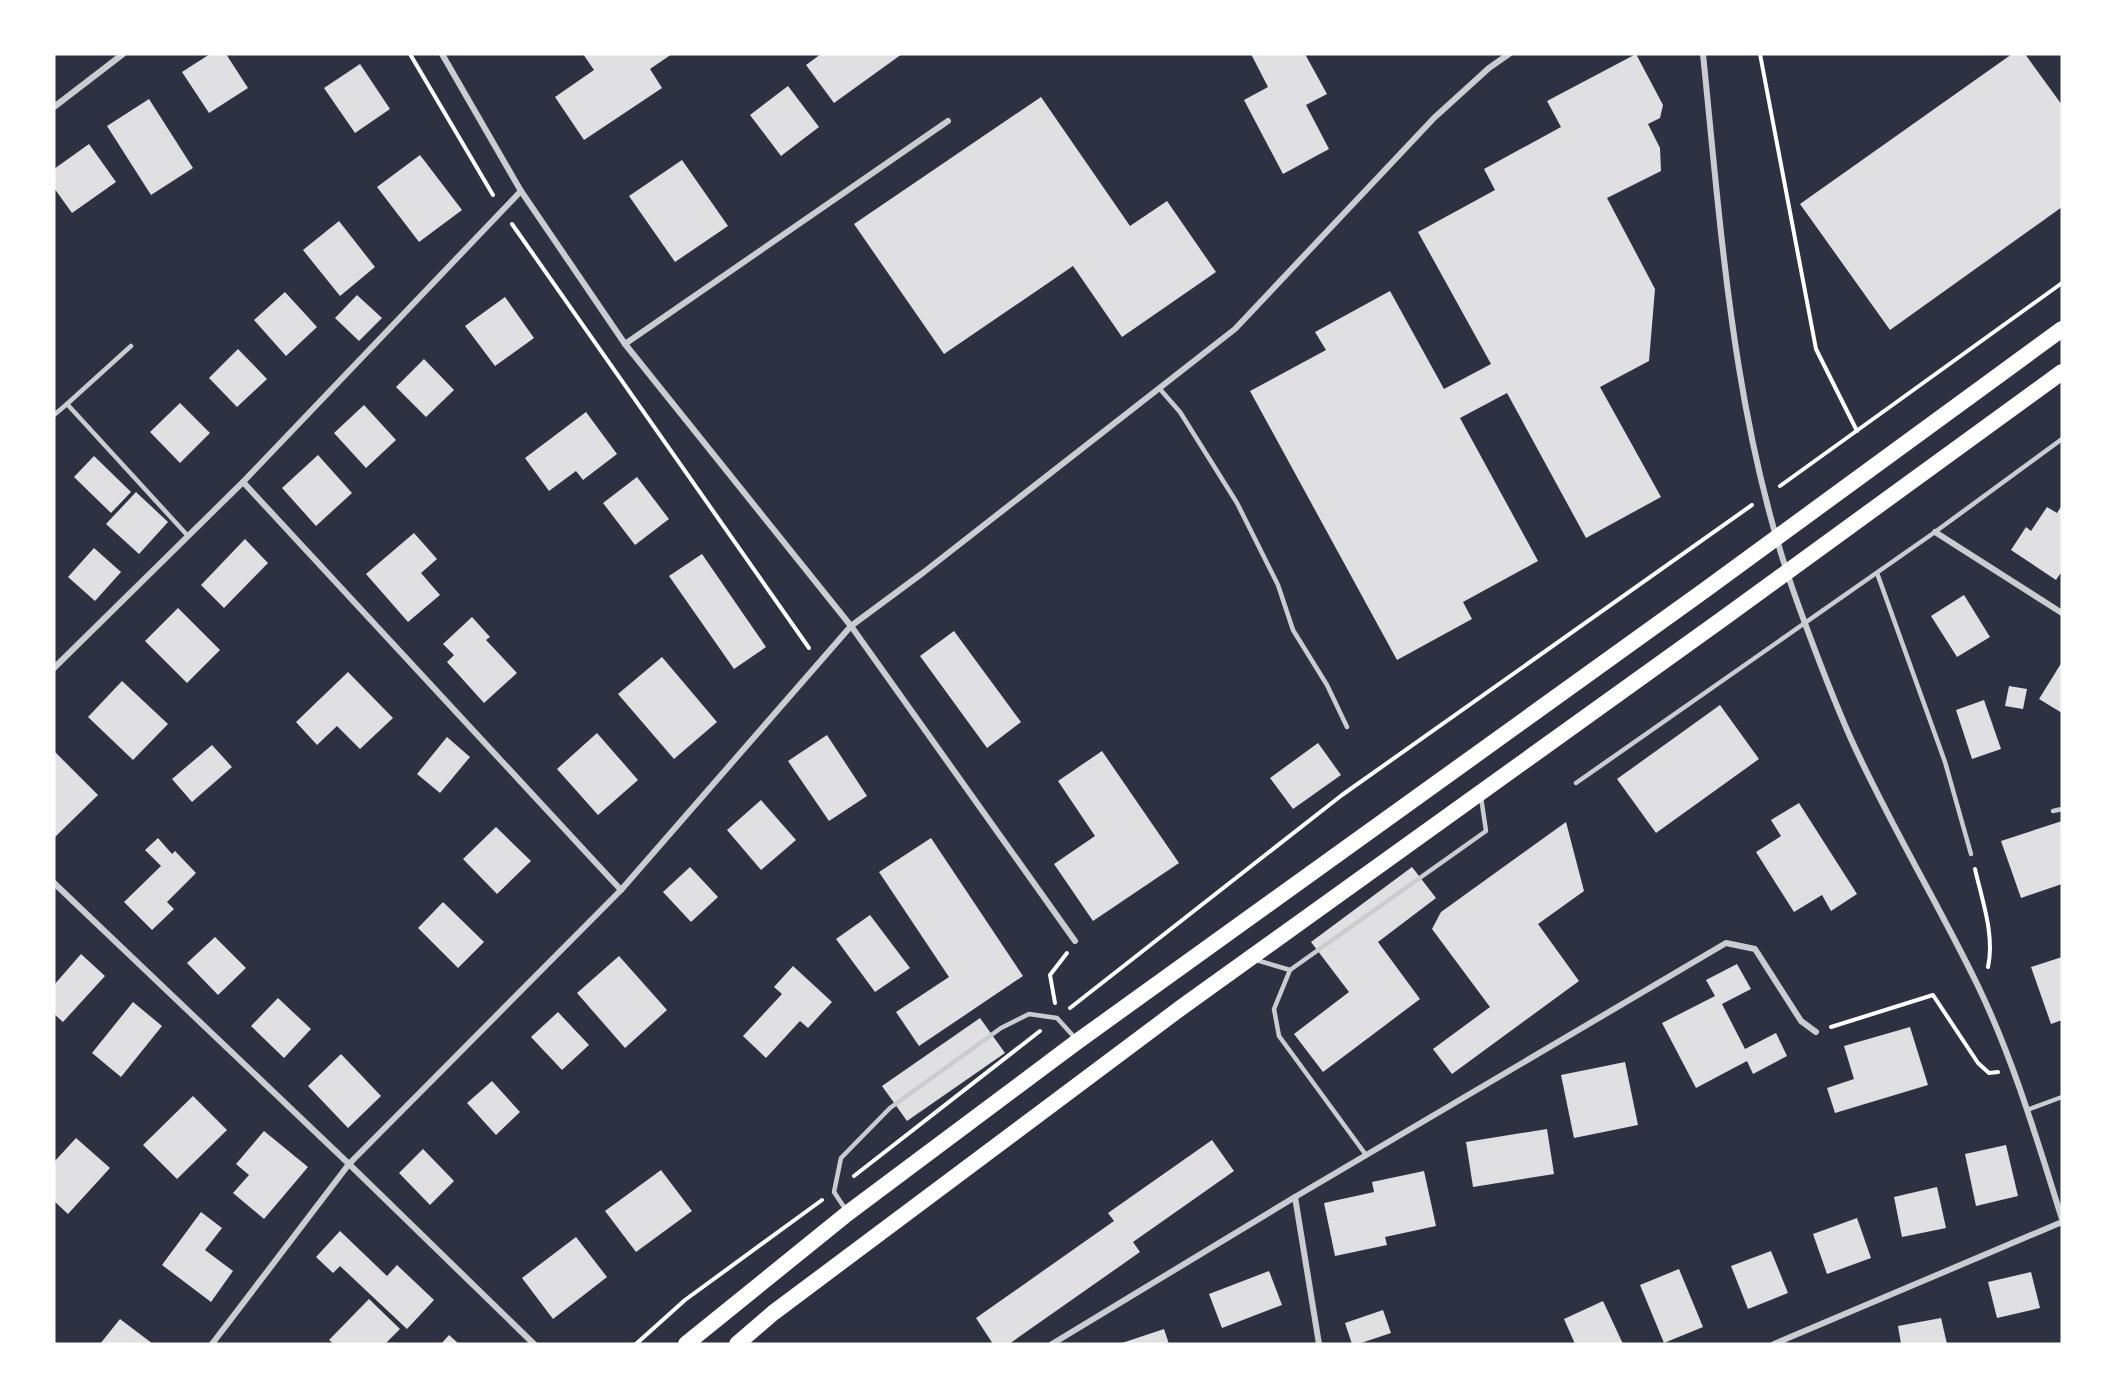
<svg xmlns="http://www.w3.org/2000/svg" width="2116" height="1398" font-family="'Nunito Sans',sans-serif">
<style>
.building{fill:#e0e0e3}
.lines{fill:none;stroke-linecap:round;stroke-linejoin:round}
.path{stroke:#fff;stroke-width:4}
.service{stroke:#caccd0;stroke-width:4.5}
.minor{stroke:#caccd0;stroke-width:6}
.trunk{stroke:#fff;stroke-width:16}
</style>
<rect width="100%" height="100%" fill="#2d3142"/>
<g class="building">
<polygon points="210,54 226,54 248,88 209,113 182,72"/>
<polygon points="583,54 672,54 650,69 662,88 584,140 555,97 594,70"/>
<polygon points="821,54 902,54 834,103 806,65"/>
<polygon points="1251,54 1305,54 1327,94 1306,105 1329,149 1283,174 1244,100 1268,87"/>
<polygon points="1636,54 1663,105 1660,118 1648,124 1660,148 1661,171 1607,198 1655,289 1649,361 1600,387 1661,497 1586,538 1507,393 1460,418 1538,561 1463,602 1472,619 1397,660 1250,391 1326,350 1315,332 1390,291 1444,389 1491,364 1418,232 1495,190 1484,169 1561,127 1547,101"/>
<polygon points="2012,54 2025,54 2062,105 2062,207 1890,330 1800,204"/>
<polygon points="360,64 390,109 355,133 324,88"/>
<polygon points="788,86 819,127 781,156 750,115"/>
<polygon points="1041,97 1130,226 1167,201 1216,272 1122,337 1073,266 944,354 854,224"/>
<polygon points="149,99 193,168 151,195 107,126"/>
<polygon points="89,144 116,182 72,213 54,188 54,169"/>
<polygon points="420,155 462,210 419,242 377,187"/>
<polygon points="682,160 728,226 675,262 629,196"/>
<polygon points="339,221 375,267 340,296 303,250"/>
<polygon points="285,292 317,327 286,356 254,320"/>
<polygon points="357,295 382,318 359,341 335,318"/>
<polygon points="505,297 534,338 495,366 465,326"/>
<polygon points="238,349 267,379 237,407 209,378"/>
<polygon points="424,359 454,390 426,417 396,387"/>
<polygon points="180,403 210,433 180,463 150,432"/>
<polygon points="364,405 396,440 366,468 334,433"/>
<polygon points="586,412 617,454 583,480 576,471 549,491 525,458"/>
<polygon points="318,455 352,493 316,526 282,488"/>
<polygon points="94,456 131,492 111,513 74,477"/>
<polygon points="637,477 669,519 635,545 603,503"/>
<polygon points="136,492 168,522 139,554 106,524"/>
<polygon points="2062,505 2062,571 2056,580 2011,550 2026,527 2031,531 2047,507 2057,513"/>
<polygon points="414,533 437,559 421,573 440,595 408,622 366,574"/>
<polygon points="245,539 268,563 224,608 201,585"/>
<polygon points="94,548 121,572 95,601 68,577"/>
<polygon points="702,554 766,647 734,669 669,576"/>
<polygon points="1964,595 1990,637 1957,657 1931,616"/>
<polygon points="178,608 220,650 187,683 145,641"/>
<polygon points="472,617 490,637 486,640 517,673 484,703 447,662 454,655 443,644"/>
<polygon points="954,631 1021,722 987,748 920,656"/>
<polygon points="662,657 717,722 674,759 618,694"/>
<polygon points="2062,662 2062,713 2039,699"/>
<polygon points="348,672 393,718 360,749 337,726 317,745 296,722"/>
<polygon points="122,681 168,724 133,760 88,717"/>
<polygon points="2009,686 2027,689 2023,709 2005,706"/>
<polygon points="1984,700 2001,749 1972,759 1956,710"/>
<polygon points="1720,705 1759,759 1656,833 1617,779"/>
<polygon points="597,733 638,780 598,815 557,769"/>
<polygon points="827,735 867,796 829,821 788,761"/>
<polygon points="447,737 470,757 440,793 417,774"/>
<polygon points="1318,743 1341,775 1293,809 1270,778"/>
<polygon points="212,745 232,767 192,802 172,779"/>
<polygon points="54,751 98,795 54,838"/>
<polygon points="1102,751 1179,863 1093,921 1054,864 1095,836 1058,781"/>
<polygon points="761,800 796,840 761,870 727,830"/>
<polygon points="1799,803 1857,894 1831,911 1822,895 1794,912 1756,852 1781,836 1771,820"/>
<polygon points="2062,821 2062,884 2021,898 2001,841"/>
<polygon points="1566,822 1584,891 1538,924 1579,981 1452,1074 1433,1049 1490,1007 1432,929 1441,912"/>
<polygon points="496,827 531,861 497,894 463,859"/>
<polygon points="158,838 172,854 175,851 196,873 167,902 174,909 152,930 124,902 161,866 145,850"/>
<polygon points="931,838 1023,976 919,1046 896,1012 949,977 879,872"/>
<polygon points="690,867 718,897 691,922 663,892"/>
<polygon points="1412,867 1436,898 1378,942 1420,999 1323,1072 1294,1034 1349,992 1311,942"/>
<polygon points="443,902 484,942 458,968 418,928"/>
<polygon points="870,915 910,968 875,992 836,939"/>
<polygon points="215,937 246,968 218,995 187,963"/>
<polygon points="81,954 105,976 63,1022 54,1014 54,985"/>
<polygon points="619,956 667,1010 625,1048 577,993"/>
<polygon points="2062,957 2062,1020 2051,1024 2031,967"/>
<polygon points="1737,964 1751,989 1722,1004 1745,1049 1776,1033 1787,1056 1753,1074 1747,1061 1696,1088 1662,1023 1715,996 1706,980"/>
<polygon points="793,966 832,1002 808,1028 800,1021 766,1058 743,1036 782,994 774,987"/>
<polygon points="278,998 311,1029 284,1058 251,1026"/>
<polygon points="133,1002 162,1026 121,1077 92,1053"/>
<polygon points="558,1012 589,1045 562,1070 531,1037"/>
<polygon points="980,1018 1005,1053 907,1121 882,1086"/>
<polygon points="1910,1027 1928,1085 1835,1113 1827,1088 1854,1079 1844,1046"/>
<polygon points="341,1054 381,1096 348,1128 308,1086"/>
<polygon points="1625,1062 1638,1125 1574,1138 1561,1075"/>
<polygon points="492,1081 520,1112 496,1135 467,1103"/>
<polygon points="193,1096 227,1130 177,1179 143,1145"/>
<polygon points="1547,1129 1554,1174 1473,1187 1466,1142"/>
<polygon points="264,1131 308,1167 264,1219 233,1193 249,1175 236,1164"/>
<polygon points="76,1138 110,1168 68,1214 54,1201 54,1162"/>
<polygon points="1212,1140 1234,1171 1133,1242 1140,1252 1009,1344 993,1344 976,1318 1114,1221 1108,1213"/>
<polygon points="2006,1145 2018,1196 1976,1206 1965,1154"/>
<polygon points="423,1149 454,1181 430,1205 399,1173"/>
<polygon points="661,1170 692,1211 636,1252 605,1211"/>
<polygon points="1424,1171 1436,1226 1385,1237 1387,1245 1335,1256 1324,1203 1374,1192 1372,1182"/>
<polygon points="1937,1187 1946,1228 1902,1237 1894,1197"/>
<polygon points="201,1212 222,1228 205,1250 233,1271 211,1302 162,1265"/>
<polygon points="1857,1218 1871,1258 1827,1274 1813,1234"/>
<polygon points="340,1231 387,1276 397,1265 434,1300 407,1329 340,1266 333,1273 316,1257"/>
<polygon points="576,1237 607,1277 553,1319 522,1278"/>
<polygon points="1771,1251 1788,1293 1748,1309 1731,1266"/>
<polygon points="1679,1269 1703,1327 1664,1343 1640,1285"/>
<polygon points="1269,1271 1282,1305 1222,1328 1209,1294"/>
<polygon points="2031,1272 2040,1308 1997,1318 1988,1282"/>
<polygon points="369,1299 400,1329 385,1344 334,1344 329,1340"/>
<polygon points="1603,1301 1623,1344 1575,1344 1564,1319"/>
<polygon points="1383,1310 1391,1333 1358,1344 1352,1344 1345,1323"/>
<polygon points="1941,1318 1947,1344 1901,1344 1898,1326"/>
<polygon points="120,1319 153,1344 100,1344"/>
<polygon points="1164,1329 1169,1344 1119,1344"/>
<polygon points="449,1335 459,1344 441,1344"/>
</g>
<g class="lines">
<g class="path">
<polyline points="410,54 493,195"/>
<polyline points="1760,54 1816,349 1857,431"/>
<polyline points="512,224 809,648"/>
<polyline points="1780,486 2062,283"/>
<path d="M 1975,869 C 1982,900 1995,935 1988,967"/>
<polyline points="1055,1003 1050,975 1067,953"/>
<polyline points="1070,1008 1342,795 1752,505"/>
<polyline points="1831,1027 1933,995 1978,1063 1989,1073 1998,1072"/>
<polyline points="854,1176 1040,1031"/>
<polyline points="636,1344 685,1300 822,1200"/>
</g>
<g class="service">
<polyline points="131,346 67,404 188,536"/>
<polyline points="1159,388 1180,412 1237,503 1278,585 1293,630 1327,685 1347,727"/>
<polyline points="54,415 67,404"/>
<polyline points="1877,573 1945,762 1971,854"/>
<polyline points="1576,783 1935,532 2062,439"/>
<polyline points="2053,811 2062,809"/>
<polyline points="1256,960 1290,970 1486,831 1481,797"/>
<polyline points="1290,970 1274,1009 1279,1036 1366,1155"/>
<polyline points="2027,1110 2062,1097"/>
<polyline points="846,1210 834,1192 841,1158 890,1108 1001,1028 1029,1014 1057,1018 1076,1039"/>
</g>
<g class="minor">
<polyline points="442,54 521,191 625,344 851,626 1075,941"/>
<path d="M 1703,54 C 1722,240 1734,430 1799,607 C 1815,651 1832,696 1851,739 C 1889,823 1938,903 1978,986 C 2014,1061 2037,1140 2062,1219"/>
<polyline points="54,107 123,54"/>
<polyline points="625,344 948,121"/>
<polyline points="243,482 621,890"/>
<polyline points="1935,532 2062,613"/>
<polyline points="54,668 243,482 521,191"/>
<polyline points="54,883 349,1164 534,1344"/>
<polyline points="1295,1197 1319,1344"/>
<polyline points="212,1344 349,1164 621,890 851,626 924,572 1235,329 1434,118 1489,68 1509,54"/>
<polyline points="1052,1344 1295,1197 1726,943 1755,949 1801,1021 1816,1032"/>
<polyline points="1774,1344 2062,1222"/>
</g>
<g class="trunk">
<polyline points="686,1344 848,1213 1078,1041 1705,590 2062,329"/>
<polyline points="737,1344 773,1313 1182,1007 1721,620 2062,372"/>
</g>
</g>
<rect width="2116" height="1398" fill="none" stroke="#ffffff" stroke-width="111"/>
</svg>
